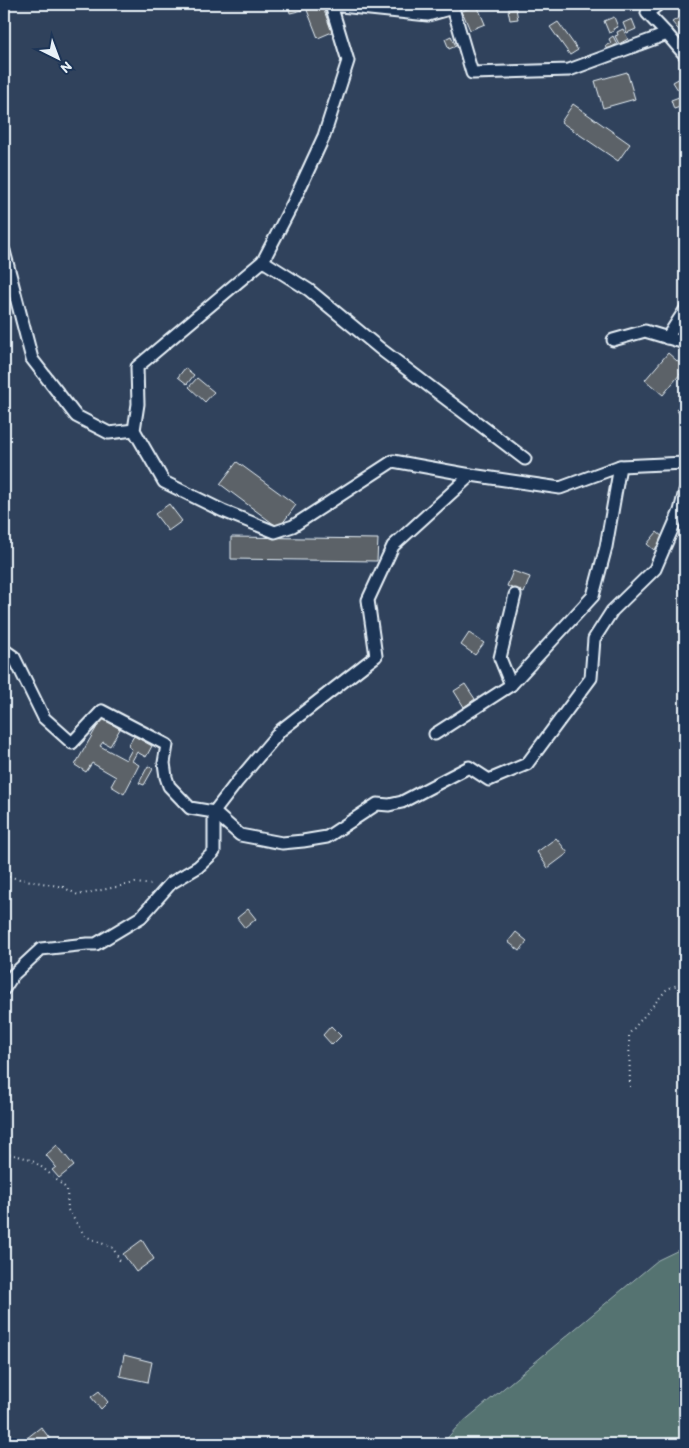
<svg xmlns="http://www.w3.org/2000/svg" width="689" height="1448" font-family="Itim,sans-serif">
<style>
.green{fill:#557371;stroke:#9eb2b4}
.building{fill:#5b6267;stroke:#e8f1f8}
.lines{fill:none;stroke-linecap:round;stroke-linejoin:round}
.street-casing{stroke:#e8f1f8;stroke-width:15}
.path{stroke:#e8f1f8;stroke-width:2;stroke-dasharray:1 4;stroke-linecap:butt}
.street{stroke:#1d3557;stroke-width:11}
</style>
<rect width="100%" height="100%" fill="#30425c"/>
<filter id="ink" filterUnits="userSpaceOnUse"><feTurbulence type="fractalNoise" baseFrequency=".02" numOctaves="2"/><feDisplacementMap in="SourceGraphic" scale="10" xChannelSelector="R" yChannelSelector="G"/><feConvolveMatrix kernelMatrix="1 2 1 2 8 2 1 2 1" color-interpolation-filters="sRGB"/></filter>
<g filter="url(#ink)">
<polygon class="green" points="685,1247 685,1444 442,1444 457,1427 658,1260"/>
<g class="building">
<polygon points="288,4 302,4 303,10 290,13"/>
<polygon points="322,5 332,32 318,38 307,10"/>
<polygon points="477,5 485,24 470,30 462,11"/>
<polygon points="516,9 518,19 510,20 508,10"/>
<polygon points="614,17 618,27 613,29 614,31 609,33 604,21"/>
<polygon points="680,17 685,24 685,33 683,35 672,22"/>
<polygon points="632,19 636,29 627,33 623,23"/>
<polygon points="558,22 578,50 570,55 550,27"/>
<polygon points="623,29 628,39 619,44 615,36 618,35 617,32"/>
<polygon points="451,36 456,46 449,49 445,39"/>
<polygon points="613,36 617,44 607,50 605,46 611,43 609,39"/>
<polygon points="627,72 635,99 603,108 595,81"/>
<polygon points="682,77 685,85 678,90 673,82"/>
<polygon points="679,97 681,103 679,104 680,107 674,109 671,100"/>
<polygon points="573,104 630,144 618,161 561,122"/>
<polygon points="668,353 685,368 663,395 645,380"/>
<polygon points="185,368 194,375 187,384 178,377"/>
<polygon points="197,378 214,392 205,402 189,387"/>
<polygon points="685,401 685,422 676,409"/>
<polygon points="237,462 296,505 279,528 220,484"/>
<polygon points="169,504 182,521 168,531 155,514"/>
<polygon points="657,532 664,538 654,550 647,544"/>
<polygon points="231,537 378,539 377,561 231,559"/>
<polygon points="513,571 530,577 524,593 507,586"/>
<polygon points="469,633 484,643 475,655 461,645"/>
<polygon points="465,684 475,699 464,707 454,691"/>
<polygon points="102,718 120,729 110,746 103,742 100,746 126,760 132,749 128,746 134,736 152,746 146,757 137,752 132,761 139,765 124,794 111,786 116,777 92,763 86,772 75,765"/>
<polygon points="148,766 153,769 144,785 139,783"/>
<polygon points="556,838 568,853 548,868 537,852"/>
<polygon points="248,909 256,919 245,928 237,918"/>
<polygon points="516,932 527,941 520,951 508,942"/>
<polygon points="331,1026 341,1036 332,1045 323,1035"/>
<polygon points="57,1145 74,1166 59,1178 52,1170 56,1167 46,1155"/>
<polygon points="142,1240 154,1259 136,1272 123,1254"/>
<polygon points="124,1355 152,1362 148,1382 120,1376"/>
<polygon points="99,1391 108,1402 101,1409 91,1397"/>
<polygon points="41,1427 54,1444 31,1444 27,1438"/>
</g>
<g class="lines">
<g class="street-casing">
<g id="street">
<polyline points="659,4 647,13 667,34"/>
<polyline points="685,55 667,34 569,70 472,73 453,8 428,15 331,5 348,61 324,136 293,203 263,261 137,367 138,404 134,430 164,482 223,511 275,532 293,526 393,461 471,475 560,488 620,466 685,463"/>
<polyline points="4,251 32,359 76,416 109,433 134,430"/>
<polyline points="263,261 309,290 383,351 525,459"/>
<polyline points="667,338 685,310"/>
<polyline points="613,340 645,331 685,343"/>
<polyline points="515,595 500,658 511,685 593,596 606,547 620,466"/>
<polyline points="4,650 14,657 44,718 72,743 102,711 167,745 164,763 166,777 169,786 190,808 214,812 237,782 281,730 376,656 368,600 393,546 471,475"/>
<polyline points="435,734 511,685"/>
<polyline points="214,812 240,835 282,843 303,841 327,837 377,804 389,805 402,802 469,767 489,780 527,764 591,678 594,639 612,611 655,569 680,511 685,491"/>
<polyline points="4,989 13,975 41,949 87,944 96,944 141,917 171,883 198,867 214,852 214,812"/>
</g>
</g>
<g class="path">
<polyline points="4,876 63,887 78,895 135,883 154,885"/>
<polyline points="630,1087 629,1034 667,989 685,982"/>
<path d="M 4,1154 C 36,1156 44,1170 67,1189 L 68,1210 L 85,1236 L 113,1248 L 121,1263"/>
</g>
<use href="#street" class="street"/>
</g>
</g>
<rect width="689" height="1448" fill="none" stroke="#1d3557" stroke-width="20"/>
<rect x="10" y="10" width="669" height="1428" fill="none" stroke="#e8f1f8" stroke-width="2" filter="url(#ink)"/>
<g transform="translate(58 58) rotate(138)" stroke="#1d3557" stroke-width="4" paint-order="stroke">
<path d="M0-4L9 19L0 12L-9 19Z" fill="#e8f1f8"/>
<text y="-8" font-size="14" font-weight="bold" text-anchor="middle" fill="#e8f1f8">N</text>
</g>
</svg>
